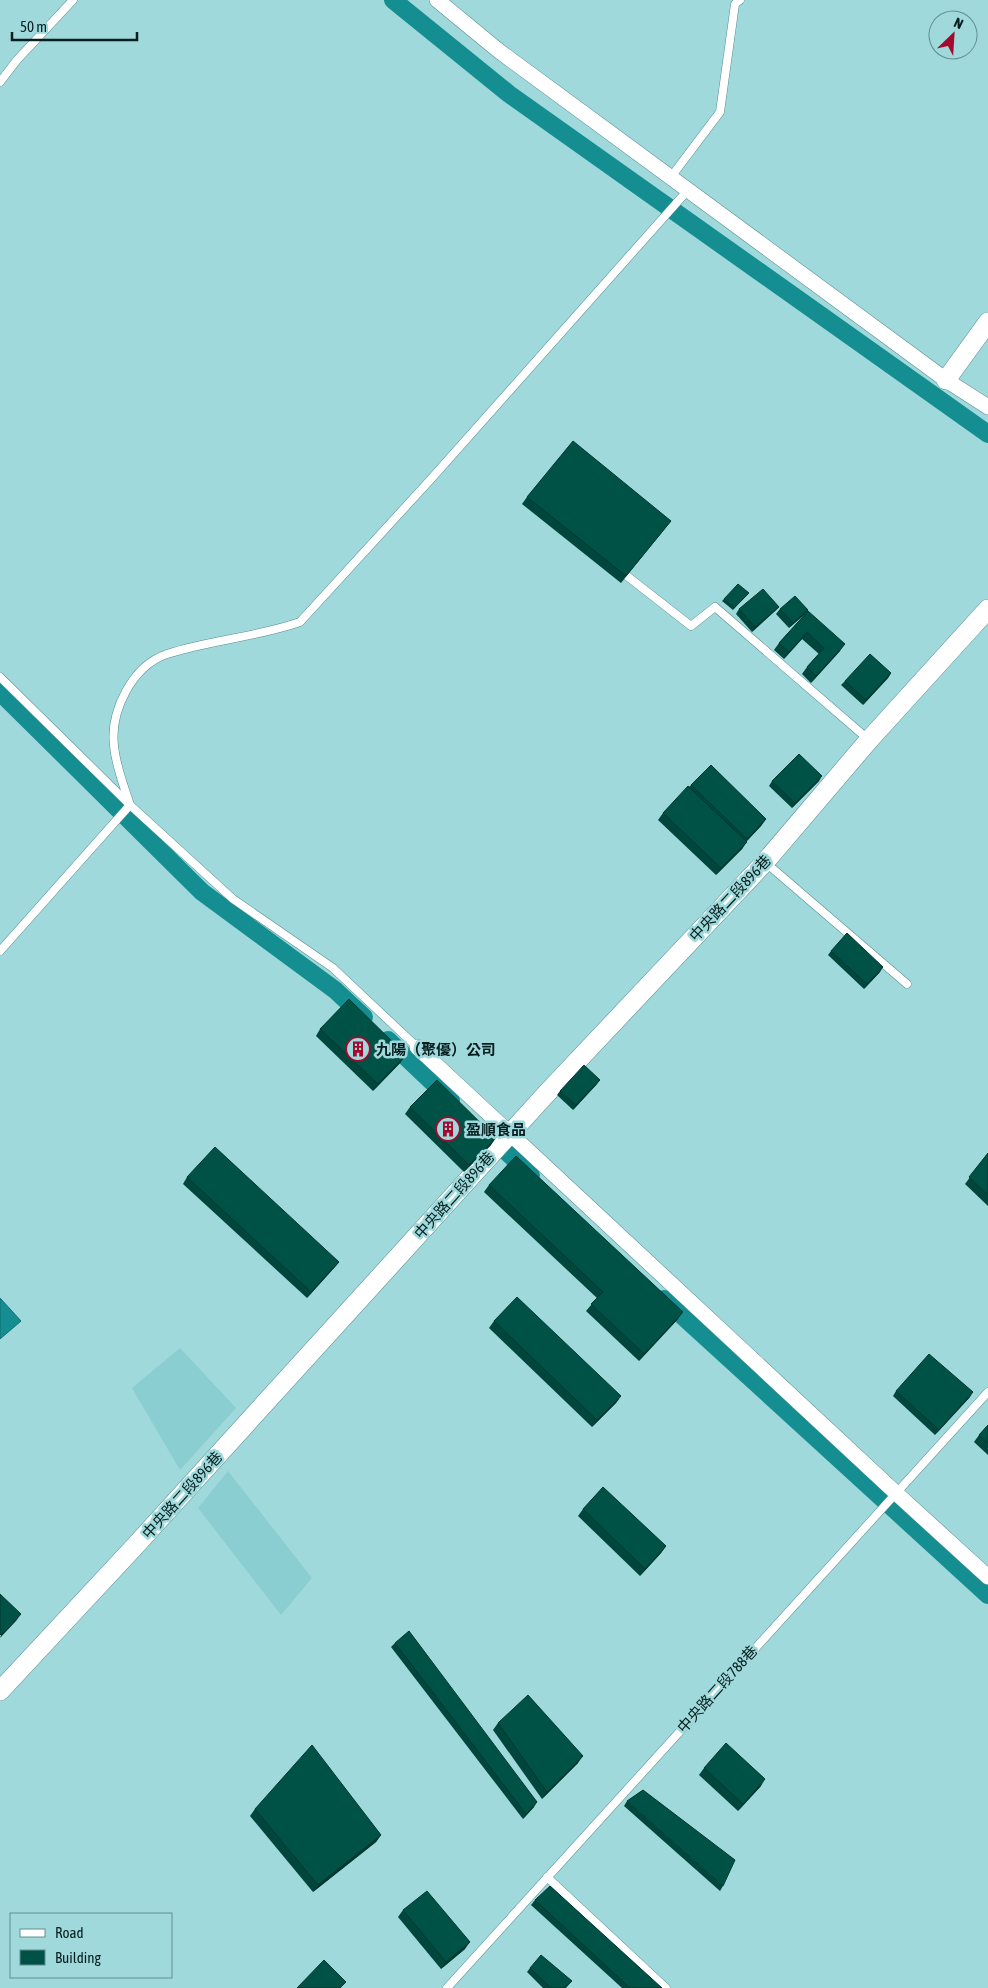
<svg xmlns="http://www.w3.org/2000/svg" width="988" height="1988" font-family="'Asap Condensed','Noto Sans TC',sans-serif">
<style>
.built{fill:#8aced1}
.water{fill:#158e92;stroke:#106c70}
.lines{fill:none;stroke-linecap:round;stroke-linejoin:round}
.canal{stroke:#158e92;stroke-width:18}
.service-casing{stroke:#558d8f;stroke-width:9}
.minor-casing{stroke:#558d8f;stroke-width:16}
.tertiary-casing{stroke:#558d8f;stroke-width:20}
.service{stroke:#fff;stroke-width:8}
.minor{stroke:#fff;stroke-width:15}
.tertiary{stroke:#fff;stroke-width:19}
.wall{fill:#00463c}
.shaded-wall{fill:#003931}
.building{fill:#005146;stroke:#003931}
.labels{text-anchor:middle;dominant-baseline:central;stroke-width:5;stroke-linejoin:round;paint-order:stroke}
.street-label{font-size:15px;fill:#061e1f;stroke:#9fd9db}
.poi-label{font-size:15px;font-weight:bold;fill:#061e1f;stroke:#9fd9db;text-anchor:start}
</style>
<rect width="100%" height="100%" fill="#9fd9db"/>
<g class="built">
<polygon points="180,1348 236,1408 180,1470 132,1388"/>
<polygon points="228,1471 312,1578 281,1615 198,1508"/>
</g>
<polygon class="water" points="0,1298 21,1321 0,1339"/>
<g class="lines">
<g class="canal">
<polyline points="393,0 509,94 988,434"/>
<polyline points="0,692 202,892 335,990 364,1017"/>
<polyline points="388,1040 451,1100"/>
<polyline points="490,1136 531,1175"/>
<polyline points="664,1299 988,1595"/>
</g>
<g class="service-casing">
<g id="service">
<polyline points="0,82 17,60 73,0"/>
<polyline points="671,177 720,112 735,4 740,0"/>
<polyline points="627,576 691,626 715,607 869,740"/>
<polyline points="0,677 130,805 233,899 333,968 417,1047"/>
<polyline points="765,862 907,984"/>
<path d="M 0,951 L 130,805 C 124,786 116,767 114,746 C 110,711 132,666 167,654 C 211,640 257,637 300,622 L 431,479 L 688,190"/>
<polyline points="547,1877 666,1988"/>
<polyline points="447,1988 988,1392"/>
</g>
</g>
<g class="minor-casing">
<g id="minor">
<polyline points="437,0 499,51 946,380 988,407"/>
<polyline points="417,1047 896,1493 988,1577"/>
</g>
</g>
<g class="tertiary-casing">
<g id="tertiary">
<polyline points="946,380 988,322"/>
<polyline points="0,1691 136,1545 547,1093 765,862 869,740 988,609"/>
</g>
</g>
<use href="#service" class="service"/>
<use href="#minor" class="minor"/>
<use href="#tertiary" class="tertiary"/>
</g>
<g class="wall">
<polygon points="527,497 666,527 621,583 522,504"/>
<polygon points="749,593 733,610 722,601 724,599"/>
<polygon points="779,607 775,611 752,632 736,614 739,609"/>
<polygon points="780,609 808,610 804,615 789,628 776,614"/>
<polygon points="808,611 840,651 811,683 802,674 807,667 819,654 802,639 784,659 774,650 779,643"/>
<polygon points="891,673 888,678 863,705 841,685 845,681"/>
<polygon points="772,781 819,781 792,808 769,786"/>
<polygon points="691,785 766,819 761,826 746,842 742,849 716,875 658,820 663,813"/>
<polygon points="831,951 880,972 864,989 828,955"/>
<polygon points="320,1029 401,1062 373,1091 316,1036"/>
<polygon points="597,1084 573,1110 557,1095 560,1091"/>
<polygon points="410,1107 491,1145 464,1172 405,1114"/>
<polygon points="988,1153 988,1206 965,1184"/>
<polygon points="187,1177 339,1262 334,1268 307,1298 183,1184"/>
<polygon points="489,1185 678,1319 639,1361 586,1311 597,1298 484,1192"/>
<polygon points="494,1321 621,1396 616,1403 592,1427 489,1328"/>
<polygon points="896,1391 970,1397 935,1435 893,1396"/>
<polygon points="988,1425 988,1455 974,1442 979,1435"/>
<polygon points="583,1509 666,1546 661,1553 640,1576 578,1516"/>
<polygon points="395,1643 534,1807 523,1819 391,1647"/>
<polygon points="498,1723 578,1763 542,1799 493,1730"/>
<polygon points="704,1768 761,1786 738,1811 699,1775"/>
<polygon points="627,1801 723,1886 720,1891 624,1806"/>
<polygon points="255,1809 381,1835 376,1842 313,1892 250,1816"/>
<polygon points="535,1900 662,1988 622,1988 531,1905"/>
<polygon points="403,1910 465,1949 441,1969 398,1917"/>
<polygon points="530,1968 572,1981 566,1988 543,1988 527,1972"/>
</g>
<g class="shaded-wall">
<polygon points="779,607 775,611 752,632 755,627"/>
<polygon points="808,610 804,615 789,628 793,623"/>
<polygon points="807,632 802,639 784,659 789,652"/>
<polygon points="845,644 840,651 811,683 816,676"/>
<polygon points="891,673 888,678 863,705 866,700"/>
<polygon points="822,776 819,781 792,808 795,803"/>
<polygon points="766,819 761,826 742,846 747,839"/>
<polygon points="747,842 742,849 716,875 721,868"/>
<polygon points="883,967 880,972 864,989 867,984"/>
<polygon points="406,1055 401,1062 373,1091 378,1084"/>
<polygon points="600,1080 597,1084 573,1110 576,1105"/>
<polygon points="496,1138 491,1145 464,1172 469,1165"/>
<polygon points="339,1262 334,1268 307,1298 311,1292"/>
<polygon points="683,1312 678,1319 639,1361 644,1354"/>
<polygon points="973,1392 970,1397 935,1435 939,1430"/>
<polygon points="621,1396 616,1403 592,1427 597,1420"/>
<polygon points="666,1546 661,1553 640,1576 645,1569"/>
<polygon points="21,1614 16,1621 0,1638 1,1635"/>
<polygon points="583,1756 578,1763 542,1799 547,1792"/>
<polygon points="765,1779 761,1786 738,1811 743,1804"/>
<polygon points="537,1802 534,1807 523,1819 526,1814"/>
<polygon points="381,1835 376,1842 313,1892 318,1885"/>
<polygon points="470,1942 465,1949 441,1969 446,1962"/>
</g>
<g class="building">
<polygon points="573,441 671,521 626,576 527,497"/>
<polygon points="738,584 749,593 734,608 724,599"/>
<polygon points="763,589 779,607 755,627 739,609"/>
<polygon points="795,596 808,610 793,623 780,609"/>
<polygon points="808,611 845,644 816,676 807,667 824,648 807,632 789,652 779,643"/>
<polygon points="870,654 891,673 866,700 845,681"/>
<polygon points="799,754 822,776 795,803 772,781"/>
<polygon points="711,765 766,819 747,839 691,785"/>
<polygon points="688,786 747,842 721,868 663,813"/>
<polygon points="847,933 883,967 867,984 831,951"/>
<polygon points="349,999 406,1055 378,1084 320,1029"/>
<polygon points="584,1065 600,1080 576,1105 560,1091"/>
<polygon points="437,1080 496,1138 469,1165 410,1107"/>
<polygon points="215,1147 339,1262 311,1292 187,1177"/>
<polygon points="988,1153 988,1195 969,1177"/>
<polygon points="516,1156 683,1312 644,1354 591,1304 603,1292 489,1185"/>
<polygon points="517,1297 621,1396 597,1420 494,1321"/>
<polygon points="929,1354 973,1392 939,1430 896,1391"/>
<polygon points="988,1425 988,1443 979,1435"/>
<polygon points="603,1487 666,1546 645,1569 583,1509"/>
<polygon points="0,1594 21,1614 1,1635 0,1634"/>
<polygon points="409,1631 537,1802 526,1814 395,1643"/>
<polygon points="528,1695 583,1756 547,1792 498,1723"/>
<polygon points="726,1743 765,1779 743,1804 704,1768"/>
<polygon points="312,1745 381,1835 318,1885 255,1809"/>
<polygon points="643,1790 735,1860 723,1886 627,1801"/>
<polygon points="550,1886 662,1988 630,1988 535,1900"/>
<polygon points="427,1891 470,1942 446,1962 403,1910"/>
<polygon points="541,1955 572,1981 564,1988 551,1988 530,1968"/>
<polygon points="324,1960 346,1982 340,1988 297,1988"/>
</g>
<defs>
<g id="building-ring" transform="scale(1.25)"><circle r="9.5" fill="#9fd9db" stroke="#a5092d" stroke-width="1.5"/><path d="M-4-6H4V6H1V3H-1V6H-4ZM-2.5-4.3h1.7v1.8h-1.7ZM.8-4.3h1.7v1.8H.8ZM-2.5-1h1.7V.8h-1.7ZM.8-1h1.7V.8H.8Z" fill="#a5092d"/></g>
</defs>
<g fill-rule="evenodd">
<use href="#building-ring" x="358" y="1049"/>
<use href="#building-ring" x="448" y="1129"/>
</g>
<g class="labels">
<g class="street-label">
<text transform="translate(730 898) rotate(-47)">中央路二段896巷</text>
<text transform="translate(454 1195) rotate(-48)">中央路二段896巷</text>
<text transform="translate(182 1495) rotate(-48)">中央路二段896巷</text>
<text transform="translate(717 1689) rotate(-48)">中央路二段788巷</text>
</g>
<g class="poi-label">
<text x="376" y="1049">九陽（聚優）公司</text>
<text x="466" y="1129">盈順食品</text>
</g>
</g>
<rect x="10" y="1913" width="162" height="65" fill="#9fd9db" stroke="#628e90"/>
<rect x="20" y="1929" width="25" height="8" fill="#ffffff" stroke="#628e90"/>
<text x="55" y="1938" font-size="15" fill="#061e1f">Road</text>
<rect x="20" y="1950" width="25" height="15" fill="#005146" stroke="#628e90"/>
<text x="55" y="1963" font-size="15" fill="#061e1f">Building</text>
<g transform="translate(953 35) rotate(25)"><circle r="24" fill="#9fd9db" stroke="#628e90"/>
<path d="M0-4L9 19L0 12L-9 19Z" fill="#a5092d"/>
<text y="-8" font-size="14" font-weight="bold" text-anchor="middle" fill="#061e1f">N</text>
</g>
<path d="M12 32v8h125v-8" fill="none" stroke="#061e1f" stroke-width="2.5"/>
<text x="20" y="32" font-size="15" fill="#061e1f" stroke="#9fd9db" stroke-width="4" paint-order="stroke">50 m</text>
</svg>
